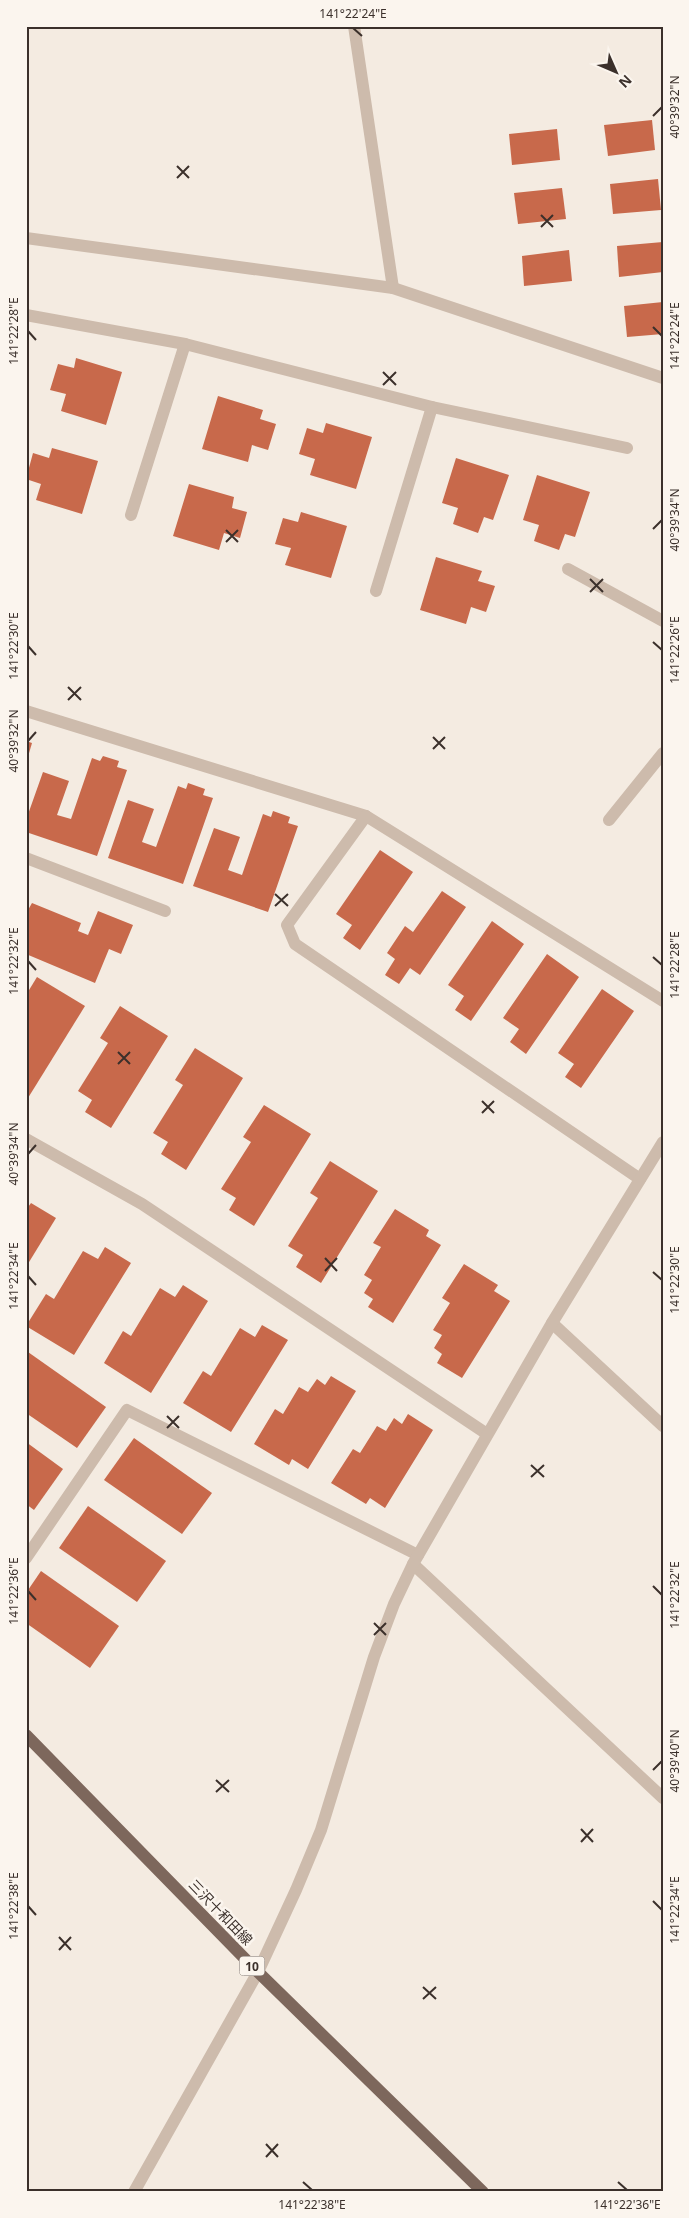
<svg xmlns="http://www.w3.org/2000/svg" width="689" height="2218" font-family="'Noto Sans','Noto Sans JP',sans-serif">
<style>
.building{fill:#c8694b}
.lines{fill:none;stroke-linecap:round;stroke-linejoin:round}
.minor{stroke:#cdbbac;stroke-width:12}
.major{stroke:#7d675c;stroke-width:12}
.ticks{fill:none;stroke:#3b302b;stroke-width:2}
.labels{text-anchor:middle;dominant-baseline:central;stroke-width:5;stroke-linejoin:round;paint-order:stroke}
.shield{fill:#fbf5ee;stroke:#756b66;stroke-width:1}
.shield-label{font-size:12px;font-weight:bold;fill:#3b302b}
.street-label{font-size:14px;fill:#3b302b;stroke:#fbf5ee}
.neatline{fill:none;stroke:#3b302b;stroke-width:2}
.ticks-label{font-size:12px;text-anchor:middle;fill:#3b302b}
</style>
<rect width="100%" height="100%" fill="#f4ebe1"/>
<g class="building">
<polygon points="652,120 655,150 608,156 604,125"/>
<polygon points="557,129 560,160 512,165 509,134"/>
<polygon points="658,179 661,210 613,214 610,184"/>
<polygon points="562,188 566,219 518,224 514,193"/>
<polygon points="663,242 663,272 619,277 617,246"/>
<polygon points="569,250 572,281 524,286 522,256"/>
<polygon points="663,302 663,334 627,337 624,306"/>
<polygon points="76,358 122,372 106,425 61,411 66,394 50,390 58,364 74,368"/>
<polygon points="218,396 263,410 260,419 276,424 268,450 252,445 248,462 202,449"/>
<polygon points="326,423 372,437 356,489 310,475 315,459 299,454 307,428 323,433"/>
<polygon points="52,448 98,461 82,514 36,500 41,484 26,479 33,453 49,458"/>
<polygon points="456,458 509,475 493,520 484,517 478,533 453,524 458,508 442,503"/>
<polygon points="537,475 590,492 575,537 565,534 559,550 534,541 539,525 523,520"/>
<polygon points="189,484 234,497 232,508 247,512 240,538 224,533 219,550 173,536"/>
<polygon points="301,512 347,526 331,578 285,565 291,548 275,544 283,518 298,522"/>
<polygon points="436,557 482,571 478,581 495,586 486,612 471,607 466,624 420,610"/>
<polygon points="26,741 32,743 27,760 26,760"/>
<polygon points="103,756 119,761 117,767 127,770 97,856 26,832 26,820 43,772 69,781 57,815 71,819 92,758 100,761"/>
<polygon points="188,783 205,789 203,795 213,798 183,884 108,858 128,800 154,809 142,842 156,847 178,786 186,789"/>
<polygon points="273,811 290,817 288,823 298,826 268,912 193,886 214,828 240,837 228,870 242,875 263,814 271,817"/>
<polygon points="380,850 413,872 360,950 343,938 352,925 336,914"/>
<polygon points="442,891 466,907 420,975 410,968 399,984 385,975 395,959 387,953 405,926 413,932"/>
<polygon points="32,903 81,923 78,931 88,935 98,911 133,925 121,954 109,949 95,983 26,954 26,909 28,910"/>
<polygon points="492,921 524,944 471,1021 455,1010 464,996 448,985"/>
<polygon points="547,954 579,977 526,1054 510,1042 519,1029 503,1018"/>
<polygon points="37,977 85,1006 28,1098 26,1097 26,995"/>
<polygon points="602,989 634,1011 581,1088 565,1077 574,1064 558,1053"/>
<polygon points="120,1006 168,1036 111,1128 85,1112 92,1100 78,1091 108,1043 100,1038"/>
<polygon points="195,1048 243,1078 186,1170 161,1154 168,1142 153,1133 183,1085 175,1080"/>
<polygon points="264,1105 311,1134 254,1226 229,1210 236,1198 221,1189 251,1142 243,1137"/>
<polygon points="330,1161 378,1191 321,1283 296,1267 303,1255 288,1246 318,1198 310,1193"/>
<polygon points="31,1203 56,1218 26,1267 26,1210"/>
<polygon points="395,1209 429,1230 426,1236 441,1245 393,1323 368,1307 373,1299 364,1293 372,1280 364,1275 381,1247 373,1243"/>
<polygon points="105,1247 131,1263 74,1355 26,1326 46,1294 54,1299 83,1251 98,1259"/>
<polygon points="464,1264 498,1285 494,1291 510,1301 462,1378 437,1363 442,1354 434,1348 442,1335 433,1330 450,1303 442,1298"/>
<polygon points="183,1285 208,1301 151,1393 104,1363 123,1331 131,1336 160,1288 175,1297"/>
<polygon points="262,1325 288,1340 231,1432 183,1403 203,1371 211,1376 240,1328 255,1337"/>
<polygon points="28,1352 106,1407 77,1448 26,1413 26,1355"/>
<polygon points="331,1376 356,1391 308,1469 292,1459 289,1465 254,1444 275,1409 283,1414 299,1387 308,1392 317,1379 325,1385"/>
<polygon points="408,1414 433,1430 385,1508 370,1498 366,1504 331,1483 353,1449 360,1453 377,1426 386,1431 394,1418 402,1424"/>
<polygon points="134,1438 212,1493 182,1534 104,1480"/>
<polygon points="26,1442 63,1469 34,1510 26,1504"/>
<polygon points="88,1506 166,1561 137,1602 59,1548"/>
<polygon points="41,1571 119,1626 90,1668 26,1623 26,1593"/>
</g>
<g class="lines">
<g class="minor">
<polyline points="354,26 393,288"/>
<polyline points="26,238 393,288 663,378"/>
<polyline points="26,315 185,344 432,407 627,448"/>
<polyline points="131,515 185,344"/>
<polyline points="568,569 663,621"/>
<polyline points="376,591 432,407"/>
<polyline points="26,711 366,816 663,1001"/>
<polyline points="366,816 287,925 295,944 640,1179"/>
<polyline points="609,820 663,753"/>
<polyline points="26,858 165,911"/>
<polyline points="26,1139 142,1204 487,1434"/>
<polyline points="552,1323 663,1426"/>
<polyline points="26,1558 127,1410 418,1555"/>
<polyline points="413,1564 663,1798"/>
<polyline points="134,2192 258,1972 296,1890 321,1830 374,1657 394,1604 413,1564 552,1323 663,1142"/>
</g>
<polyline class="major" points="26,1735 258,1972 483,2192"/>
</g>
<path class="ticks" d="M 353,28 L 362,36M 653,116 L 662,107M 177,166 L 189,178M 177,178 L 189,166M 541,215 L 553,227M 541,227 L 553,215M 653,327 L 662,336M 28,331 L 36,340M 383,372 L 396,385M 383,385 L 396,372M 653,529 L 662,520M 226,530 L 238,542M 226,542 L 238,530M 590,579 L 603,592M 590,592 L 603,579M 653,642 L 662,650M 28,646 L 36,655M 68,687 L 81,700M 68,700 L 81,687M 433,737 L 445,749M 28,741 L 36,732M 433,749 L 445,737M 275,894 L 288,906M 275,906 L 288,894M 653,957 L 662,965M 28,961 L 36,970M 118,1052 L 130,1064M 118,1064 L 130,1052M 482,1101 L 494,1113M 482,1113 L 494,1101M 28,1154 L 36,1145M 325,1258 L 337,1271M 325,1271 L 337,1258M 653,1272 L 662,1280M 28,1276 L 36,1285M 167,1416 L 179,1428M 167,1428 L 179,1416M 531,1465 L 544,1477M 531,1477 L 544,1465M 653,1586 L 662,1595M 28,1591 L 36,1600M 374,1623 L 386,1635M 374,1635 L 386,1623M 653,1770 L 662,1761M 216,1780 L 229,1792M 216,1792 L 229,1780M 581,1829 L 593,1842M 581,1842 L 593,1829M 653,1901 L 662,1910M 28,1906 L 36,1915M 59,1937 L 71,1950M 59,1950 L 71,1937M 423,1987 L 436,1999M 423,1999 L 436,1987M 266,2144 L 278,2157M 266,2157 L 278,2144M 303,2182 L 312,2190M 618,2182 L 627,2190"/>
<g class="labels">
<rect class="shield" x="239.5" y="1956.5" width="25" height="19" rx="4"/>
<g class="shield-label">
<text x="252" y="1966">10</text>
</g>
<g class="street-label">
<text transform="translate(221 1912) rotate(46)">三沢十和田線</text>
</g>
</g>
<rect width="689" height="2218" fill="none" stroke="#fbf5ee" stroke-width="55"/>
<g transform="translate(616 72) rotate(135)" stroke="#fbf5ee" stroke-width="4" paint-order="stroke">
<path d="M0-4L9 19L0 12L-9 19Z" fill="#3b302b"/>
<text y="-8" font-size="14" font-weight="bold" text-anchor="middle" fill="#3b302b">N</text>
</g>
<rect x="28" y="28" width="634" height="2162" class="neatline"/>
<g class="ticks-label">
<text x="353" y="18">141°22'24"E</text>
<text transform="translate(675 107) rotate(-90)" y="4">40°39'32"N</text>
<text transform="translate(14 331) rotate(-90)" y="4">141°22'28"E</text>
<text transform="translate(675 336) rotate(-90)" y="4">141°22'24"E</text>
<text transform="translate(675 520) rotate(-90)" y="4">40°39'34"N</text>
<text transform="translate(14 646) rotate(-90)" y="4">141°22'30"E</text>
<text transform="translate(675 650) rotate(-90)" y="4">141°22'26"E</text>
<text transform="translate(14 741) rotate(-90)" y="4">40°39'32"N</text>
<text transform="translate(14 961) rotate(-90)" y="4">141°22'32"E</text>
<text transform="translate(675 965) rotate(-90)" y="4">141°22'28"E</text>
<text transform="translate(14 1154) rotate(-90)" y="4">40°39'34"N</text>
<text transform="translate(14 1276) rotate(-90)" y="4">141°22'34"E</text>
<text transform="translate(675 1280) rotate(-90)" y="4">141°22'30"E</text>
<text transform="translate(14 1591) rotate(-90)" y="4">141°22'36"E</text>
<text transform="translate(675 1595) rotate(-90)" y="4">141°22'32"E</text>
<text transform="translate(675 1761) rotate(-90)" y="4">40°39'40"N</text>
<text transform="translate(14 1906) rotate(-90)" y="4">141°22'38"E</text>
<text transform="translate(675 1910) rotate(-90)" y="4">141°22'34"E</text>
<text x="312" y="2209">141°22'38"E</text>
<text x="627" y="2209">141°22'36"E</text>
</g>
</svg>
